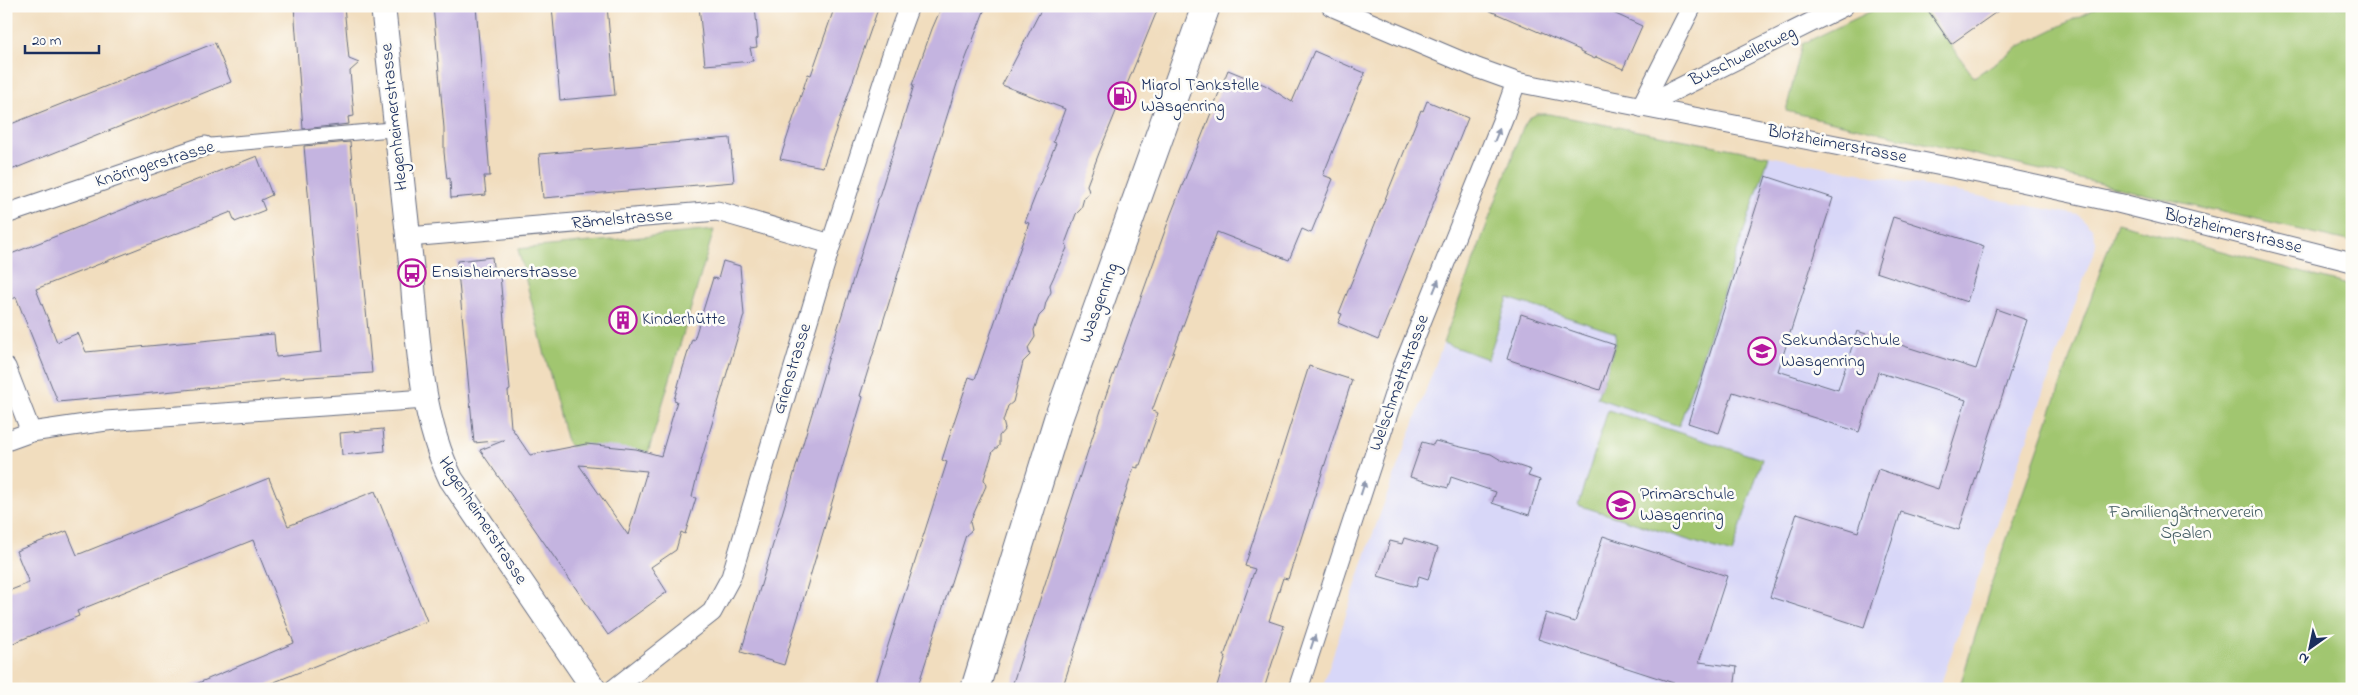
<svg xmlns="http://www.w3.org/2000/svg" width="2358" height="695" font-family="'Indie Flower',sans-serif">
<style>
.built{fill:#d8d7f8}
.green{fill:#a1c670;stroke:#5e7a67}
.building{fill:#c4b4e0;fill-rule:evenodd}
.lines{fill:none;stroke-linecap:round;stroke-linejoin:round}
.pedestrian-casing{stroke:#666c80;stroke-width:16}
.minor-casing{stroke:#666c80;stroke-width:21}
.tertiary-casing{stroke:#666c80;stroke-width:26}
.primary-casing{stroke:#666c80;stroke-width:30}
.pedestrian{stroke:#fff;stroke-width:14}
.minor{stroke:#fff;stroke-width:19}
.tertiary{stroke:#fff;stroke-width:24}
.primary{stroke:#fff;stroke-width:28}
.oneway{fill:#8d97ae}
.labels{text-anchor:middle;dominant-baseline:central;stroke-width:5;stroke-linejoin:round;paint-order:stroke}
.street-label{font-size:18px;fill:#1b2f5e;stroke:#fdfcf7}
.poi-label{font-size:18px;fill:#1b2f5e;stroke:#fdfcf7;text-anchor:start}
.park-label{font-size:18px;fill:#435c63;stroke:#fdfcf7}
</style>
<rect width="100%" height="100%" fill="#fdfcf7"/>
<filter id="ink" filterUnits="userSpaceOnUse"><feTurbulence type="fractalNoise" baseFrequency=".02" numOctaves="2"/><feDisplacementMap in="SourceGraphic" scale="10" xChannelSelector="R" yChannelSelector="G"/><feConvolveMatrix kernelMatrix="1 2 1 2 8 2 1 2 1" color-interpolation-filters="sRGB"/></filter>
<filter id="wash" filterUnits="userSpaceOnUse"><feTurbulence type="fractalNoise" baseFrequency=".0096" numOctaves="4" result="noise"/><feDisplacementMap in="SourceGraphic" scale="20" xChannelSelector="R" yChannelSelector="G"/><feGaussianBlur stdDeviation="1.12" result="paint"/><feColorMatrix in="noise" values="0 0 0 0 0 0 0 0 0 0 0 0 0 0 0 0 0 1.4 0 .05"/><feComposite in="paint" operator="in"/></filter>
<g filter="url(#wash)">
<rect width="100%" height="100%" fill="#f1ddbe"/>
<polygon class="built" points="1537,114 1549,114 2078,215 2092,228 2096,241 2095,248 1939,689 1322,689 1368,547 1522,130 1529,118"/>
<g class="green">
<polygon points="1882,6 1922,6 1974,77 2022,45 2100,6 2352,6 2352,242 1786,111 1802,44"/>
<polygon points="1537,114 1549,114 1769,156 1679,426 1597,398 1615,345 1616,333 1508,298 1488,359 1443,343 1522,130 1529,118"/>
<polygon points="2117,223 2352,286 2352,689 1959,689 1991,584"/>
<polygon points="714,230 643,470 588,465 567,442 518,249"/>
<polygon points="1608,410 1762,459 1732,554 1578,505"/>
</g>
<g id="blocks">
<g class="building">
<polygon points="294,6 344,6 349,59 359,63 350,71 354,116 348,117 349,124 303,129"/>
<polygon points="433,6 476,6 490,176 484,176 486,195 451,198 450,178 447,179 444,152 444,128"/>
<polygon points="552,6 607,6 615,95 560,100"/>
<polygon points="699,6 755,6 758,38 756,39 757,47 750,48 753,61 705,65"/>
<polygon points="835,6 879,6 823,167 780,159 808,74 811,75"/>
<polygon points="942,6 986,6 961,71 860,396 863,397 784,665 741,652 829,356 914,85 912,85 932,29"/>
<polygon points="1043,6 1159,6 1099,153 1087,185 1089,192 1084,198 1081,209 1076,214 1066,241 1067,248 1050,285 1051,292 1046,302 1044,311 1039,316 1034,330 1035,337 1028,348 1030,355 1023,362 1013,402 1008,406 1003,421 1005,429 999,436 999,446 993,451 984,479 986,486 970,522 972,530 966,535 917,689 874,689 947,462 942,460 954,422 969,377 975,379 1029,223 1025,222 1056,143 1053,142 1065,109 1002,85"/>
<polygon points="1479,6 1598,6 1642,26 1623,69 1596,57 1595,59 1580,52 1580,50"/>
<polygon points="1925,6 2005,6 1951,44"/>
<polygon points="215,43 231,82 6,172 6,126"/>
<polygon points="1314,51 1365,73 1323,175 1333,179 1311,233 1302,229 1289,260 1217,232 1152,411 1158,413 1140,465 1138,465 1138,468 1134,467 1062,689 1011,689 1106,395 1171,214 1228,70 1265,85 1292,102"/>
<polygon points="1427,101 1468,118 1378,340 1338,323 1342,314 1339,313 1421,110 1423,111"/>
<polygon points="730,138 734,182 543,198 539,154"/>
<polygon points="350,142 372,373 279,379 279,381 58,402 16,297 13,299 6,282 6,256 257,156 272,195 261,200 265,210 235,222 231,212 36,289 57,342 78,333 86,352 274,334 276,357 322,352 304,146"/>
<polygon points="1766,176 1833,198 1778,371 1838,390 1857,331 1976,369 1996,309 2027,320 1959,530 1901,512 1864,627 1770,597 1797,513 1858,532 1878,469 1938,489 1966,400 1878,372 1859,432 1733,392 1719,433 1688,423"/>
<polygon points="1893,217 1984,246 1967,302 1876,272"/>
<path d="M 492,257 L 494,276 L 500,275 L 510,390 L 508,391 L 511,427 L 530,455 L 586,444 L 636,449 L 661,456 L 677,401 L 674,400 L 683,368 L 692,339 L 694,340 L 713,278 L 718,279 L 723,261 L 740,266 L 744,315 L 699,468 L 692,497 L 696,498 L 685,534 L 681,532 L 676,550 L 651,567 L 667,592 L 608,635 L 480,450 L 505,440 L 474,443 L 457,261 ZM 579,465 L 647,471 L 628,535 Z"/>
<polygon points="1521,314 1615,345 1600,390 1507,359"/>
<polygon points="1309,366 1352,380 1288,579 1283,578 1269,621 1284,626 1264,689 1216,689 1226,656 1224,656 1255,569 1245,566"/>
<polygon points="383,429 385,451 342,455 340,433"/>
<polygon points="1435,441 1491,454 1501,460 1531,470 1528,476 1540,480 1529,515 1492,503 1496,492 1451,477 1448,488 1410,477 1422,442 1433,445"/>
<polygon points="269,478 288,526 375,491 427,621 257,689 184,689 294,643 253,540 77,611 79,616 6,646 6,592 29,583 16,551 67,531 77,555"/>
<polygon points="1603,536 1727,576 1699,662 1737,667 1734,689 1692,689 1538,639 1546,613 1575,622"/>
<polygon points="1404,538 1438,548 1428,579 1419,576 1416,587 1378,576 1390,541 1402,544"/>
</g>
</g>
</g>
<g filter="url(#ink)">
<use href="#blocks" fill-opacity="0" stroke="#666c80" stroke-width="1"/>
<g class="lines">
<g class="pedestrian-casing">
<polyline id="pedestrian" points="205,146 397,129"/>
</g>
<g class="minor-casing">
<g id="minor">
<polyline points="1331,6 1477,68 1516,82 2003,178 2118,203 2352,262"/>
<polyline points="1641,107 1844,6"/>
<polyline points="1641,107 1692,6"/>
<polyline points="6,214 205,146"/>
<polyline points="408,237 717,211 831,244"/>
<polyline points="6,367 31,432"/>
<polyline points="6,441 31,432 106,421 426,399"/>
<polyline points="614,689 712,612 731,577 831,244 898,36 909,6"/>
<polyline points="1298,689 1403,367 1504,116 1516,82"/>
</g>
</g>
<g class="tertiary-casing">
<path id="tertiary" d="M 383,6 C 393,92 402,178 411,263 C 418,335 419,413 451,479 L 594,689"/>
</g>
<g class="primary-casing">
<polyline id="primary" points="975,689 1058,419 1206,6"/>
</g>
<use href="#pedestrian" class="pedestrian"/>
<use href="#minor" class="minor"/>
<use href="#tertiary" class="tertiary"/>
<use href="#primary" class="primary"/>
</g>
<defs><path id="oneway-solid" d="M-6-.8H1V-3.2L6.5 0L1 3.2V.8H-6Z" transform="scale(1.25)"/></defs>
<g class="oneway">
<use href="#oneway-solid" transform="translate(1497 135) rotate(-68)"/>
<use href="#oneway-solid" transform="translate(1436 286) rotate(-68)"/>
<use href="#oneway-solid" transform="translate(1363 488) rotate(-72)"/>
<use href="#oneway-solid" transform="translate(1313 642) rotate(-72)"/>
</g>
</g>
<defs>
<g id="fuel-ring" transform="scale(1.4375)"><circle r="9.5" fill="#fdfcf7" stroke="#b5179e" stroke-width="1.5"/><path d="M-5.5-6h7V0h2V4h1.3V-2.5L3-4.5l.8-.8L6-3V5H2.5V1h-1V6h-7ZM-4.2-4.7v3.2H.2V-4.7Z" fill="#b5179e"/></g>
<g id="bus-ring" transform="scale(1.4375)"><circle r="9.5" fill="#fdfcf7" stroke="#b5179e" stroke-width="1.5"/><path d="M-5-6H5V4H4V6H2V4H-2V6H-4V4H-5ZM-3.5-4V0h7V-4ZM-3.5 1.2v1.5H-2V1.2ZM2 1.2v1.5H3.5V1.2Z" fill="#b5179e"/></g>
<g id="building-ring" transform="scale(1.4375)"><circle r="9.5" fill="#fdfcf7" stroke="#b5179e" stroke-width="1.5"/><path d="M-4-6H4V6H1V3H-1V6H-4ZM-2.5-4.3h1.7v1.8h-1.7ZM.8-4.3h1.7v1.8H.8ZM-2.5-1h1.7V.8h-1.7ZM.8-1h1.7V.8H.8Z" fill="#b5179e"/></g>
<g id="school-ring" transform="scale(1.4375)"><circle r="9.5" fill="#fdfcf7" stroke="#b5179e" stroke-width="1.5"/><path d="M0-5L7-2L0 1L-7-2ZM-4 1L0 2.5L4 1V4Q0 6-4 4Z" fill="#b5179e"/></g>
</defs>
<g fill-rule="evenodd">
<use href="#fuel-ring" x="1122" y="96"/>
<use href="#bus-ring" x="412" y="273"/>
<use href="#building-ring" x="623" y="320"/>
<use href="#school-ring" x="1762" y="351"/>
<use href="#school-ring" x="1621" y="505"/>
</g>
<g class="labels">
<g class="street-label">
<text transform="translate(1743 57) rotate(-26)">Buschweilerweg</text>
<text transform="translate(395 117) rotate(-96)">Hegenheimerstrasse</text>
<text transform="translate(1837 145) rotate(11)">Blotzheimerstrasse</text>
<text transform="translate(155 165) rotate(-17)">Knöringerstrasse</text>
<text transform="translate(622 220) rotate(-5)">Rämelstrasse</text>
<text transform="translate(2233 232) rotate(14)">Blotzheimerstrasse</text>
<text transform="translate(1100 303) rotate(-70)">Wasgenring</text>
<text transform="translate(793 369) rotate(-73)">Grienstrasse</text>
<text transform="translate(1400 383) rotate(-70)">Welschmattstrasse</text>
<text transform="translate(482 521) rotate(57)">Hegenheimerstrasse</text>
</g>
<g class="poi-label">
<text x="1141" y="86">Migrol Tankstelle<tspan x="1141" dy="21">Wasgenring</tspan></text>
<text x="431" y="273">Ensisheimerstrasse</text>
<text x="642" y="320">Kinderhütte</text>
<text x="1781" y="341">Sekundarschule<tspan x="1781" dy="21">Wasgenring</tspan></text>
<text x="1640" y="495">Primarschule<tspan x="1640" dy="21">Wasgenring</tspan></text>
</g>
<g class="park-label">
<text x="2186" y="513">Familiengärtnerverein<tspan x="2186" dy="21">Spalen</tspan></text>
</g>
</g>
<rect width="2358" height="695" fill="none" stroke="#fdfcf7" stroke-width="25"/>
<g transform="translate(2310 648) rotate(213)" stroke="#fdfcf7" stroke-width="4" paint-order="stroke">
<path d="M0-4L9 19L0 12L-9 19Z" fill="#1b2f5e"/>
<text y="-8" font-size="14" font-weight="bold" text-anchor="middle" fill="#1b2f5e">N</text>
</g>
<path d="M25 45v8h74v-8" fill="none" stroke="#1b2f5e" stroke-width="2.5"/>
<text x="32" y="45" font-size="15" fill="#1b2f5e" stroke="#fdfcf7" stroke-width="4" paint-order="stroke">20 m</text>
</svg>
